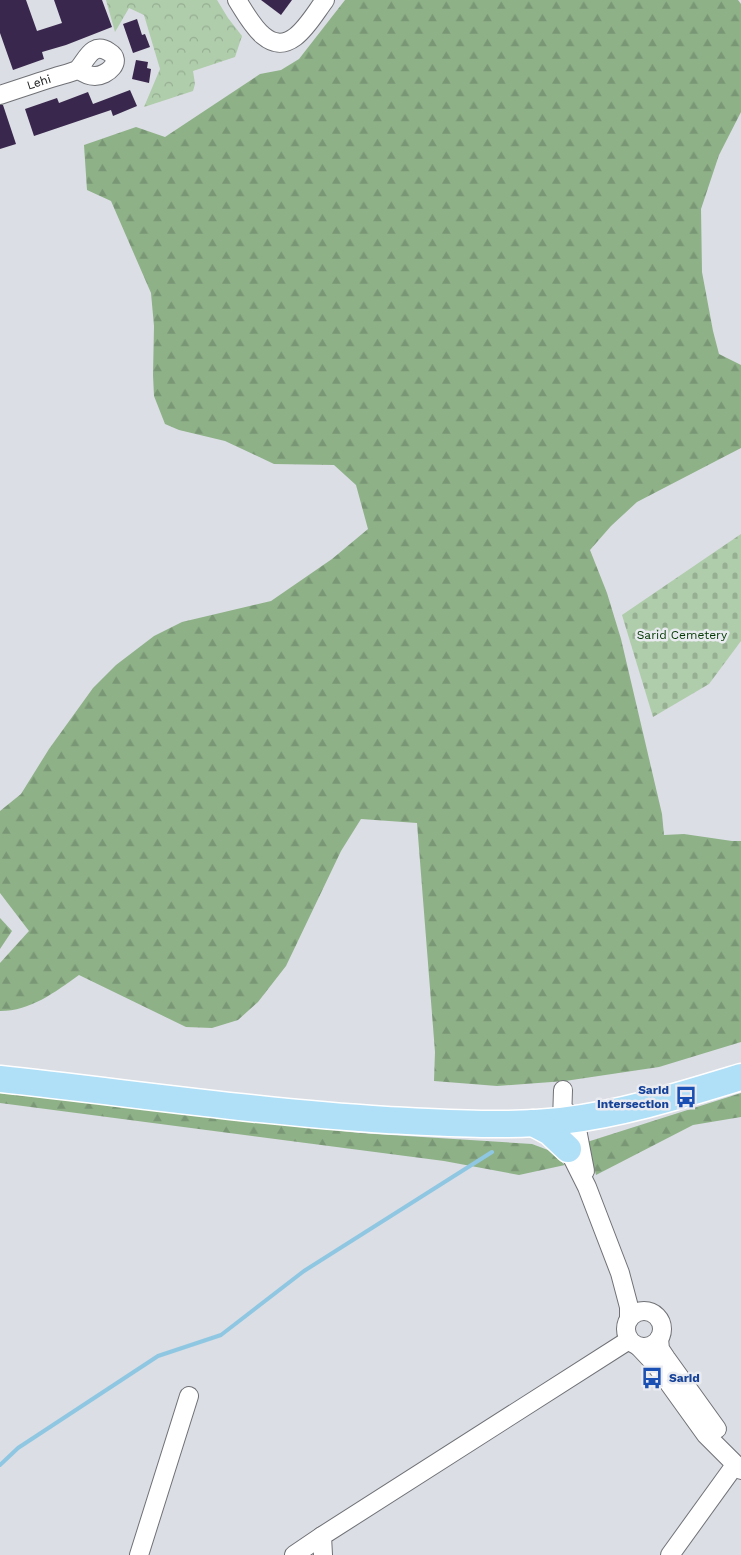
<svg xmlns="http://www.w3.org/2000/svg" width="741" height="1555" font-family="'Work Sans',sans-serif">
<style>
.forest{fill:url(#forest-firs)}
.cemetery{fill:url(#cemetery-stones)}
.park{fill:url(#park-crowns)}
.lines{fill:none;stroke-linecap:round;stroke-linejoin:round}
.stream{stroke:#8fc7e2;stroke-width:4}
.building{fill:#3a274d}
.minor-casing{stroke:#6f7176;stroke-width:20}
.highway-casing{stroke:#fff;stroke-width:29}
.minor{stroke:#fff;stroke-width:18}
.highway{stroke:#b0dff8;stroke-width:26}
.labels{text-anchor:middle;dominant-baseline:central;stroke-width:5;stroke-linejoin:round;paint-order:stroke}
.street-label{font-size:12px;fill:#131416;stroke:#e9ebf1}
.park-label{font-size:12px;fill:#033800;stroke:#e9ebf1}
.transit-label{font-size:12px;font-weight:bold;fill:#164399;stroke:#e9ebf1;text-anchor:end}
</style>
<defs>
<pattern id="forest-firs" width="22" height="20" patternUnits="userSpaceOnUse" patternTransform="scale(1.25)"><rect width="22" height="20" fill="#8eb188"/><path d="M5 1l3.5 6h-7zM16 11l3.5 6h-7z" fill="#7a9775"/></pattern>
<pattern id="cemetery-stones" width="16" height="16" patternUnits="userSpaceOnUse" patternTransform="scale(1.25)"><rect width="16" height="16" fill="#afccab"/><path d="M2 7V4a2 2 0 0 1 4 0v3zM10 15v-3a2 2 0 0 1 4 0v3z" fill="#96ae92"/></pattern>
<pattern id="park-crowns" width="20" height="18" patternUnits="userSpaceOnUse" patternTransform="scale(1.25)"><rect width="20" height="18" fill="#afccab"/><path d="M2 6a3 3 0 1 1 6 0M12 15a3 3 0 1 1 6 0" fill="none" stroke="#96ae92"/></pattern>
</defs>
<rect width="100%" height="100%" fill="#dbdee4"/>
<g class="forest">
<path d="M 345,0 L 738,0 L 741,4 L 741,112 L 719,155 L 701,209 L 702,272 L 713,331 L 719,354 L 741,365 L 741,448 L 637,502 L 611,526 L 590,550 L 607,593 L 621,639 L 662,814 L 664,835 L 684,834 L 732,841 L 741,841 L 741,1042 L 659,1067 L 565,1081 L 497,1086 L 434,1081 L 435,1052 L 417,823 L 361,819 L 341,851 L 286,966 L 258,1002 L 238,1020 L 212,1028 L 186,1027 L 79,975 C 55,992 31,1011 0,1011 L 0,963 L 29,931 L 0,893 L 0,811 L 21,794 L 49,749 L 93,688 L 116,665 L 154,636 L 182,622 L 271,601 L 332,559 L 368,529 L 356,485 L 334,465 L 274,464 L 225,441 L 179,430 L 165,424 L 154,396 L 153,375 L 154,326 L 151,293 L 111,201 L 87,190 L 84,145 L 136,127 L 165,137 L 260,74 L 281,70 L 299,59 Z"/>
<polygon points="0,918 12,931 0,949"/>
<polygon points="0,1093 359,1133 532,1144 548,1150 565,1165 519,1175 444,1161 0,1103"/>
<polygon points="741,1093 741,1117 693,1125 596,1175 587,1142"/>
</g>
<polygon class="cemetery" points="741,534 741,641 709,684 653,717 622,615"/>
<polygon class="park" points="106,0 217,0 228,18 242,36 235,57 193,71 195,84 193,91 144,107 160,69 144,15 129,8 115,32"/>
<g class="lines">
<polyline class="stream" points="0,1465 18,1448 158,1356 221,1335 304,1271 492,1152"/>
</g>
<g class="building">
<polygon points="0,0 26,0 37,31 62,23 54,0 102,0 112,27 66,45 42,52 44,59 13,70 0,33"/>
<polygon points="261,0 292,0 281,15"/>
<polygon points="137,19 142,35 145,34 150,47 133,53 123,24"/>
<polygon points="136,60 148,62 147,68 151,69 149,83 132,79"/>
<polygon points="130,90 137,106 113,116 111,110 34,136 25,109 57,98 59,103 88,92 93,104"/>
<polygon points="0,105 3,105 16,144 0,149"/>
</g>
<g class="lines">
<g class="minor-casing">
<g id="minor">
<path d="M 237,0 C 249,19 268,57 295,37 C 307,28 316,12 325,0"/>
<path id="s1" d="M 0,95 C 18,89 36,83 55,77 C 61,75 71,73 77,70 C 85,64 91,40 109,52 C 124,61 107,76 95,76 C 88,76 83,73 78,69"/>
<polyline points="563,1090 562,1121 568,1149 587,1187 620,1273 629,1307 629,1319"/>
<polyline points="567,1112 575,1119 585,1171"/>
<circle cx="644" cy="1329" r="18"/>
<polyline points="659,1339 660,1349 666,1358 717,1429"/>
<polyline points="639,1347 655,1364 706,1435 741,1470"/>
<polyline points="139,1555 189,1396"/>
<polyline points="294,1555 322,1536"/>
<polyline points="323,1555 322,1536 629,1340"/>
<polyline points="670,1555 735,1465"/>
</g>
</g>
<g class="highway-casing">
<g id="highway">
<path d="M 0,1079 C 129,1093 258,1112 387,1120 C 445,1123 503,1127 561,1121 C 622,1114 682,1095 741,1077"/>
<polyline points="533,1123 550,1132 568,1149"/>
</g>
</g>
<use href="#minor" class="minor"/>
<use href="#highway" class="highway"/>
</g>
<defs>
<g id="bus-bare" transform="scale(1.725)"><path d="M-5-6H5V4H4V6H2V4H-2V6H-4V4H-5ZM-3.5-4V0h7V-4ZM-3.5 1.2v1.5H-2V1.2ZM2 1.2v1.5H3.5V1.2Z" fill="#1a4fb4" stroke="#e9ebf1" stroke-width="2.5" paint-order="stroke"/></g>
</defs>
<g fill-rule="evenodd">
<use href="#bus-bare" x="686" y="1097"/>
<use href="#bus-bare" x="652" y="1378"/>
</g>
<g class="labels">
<g class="street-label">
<text stroke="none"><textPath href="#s1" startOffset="41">Lehi</textPath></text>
</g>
<g class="park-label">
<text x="682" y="635">Sarid Cemetery</text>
</g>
<g class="transit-label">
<text x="669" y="1090">Sarid<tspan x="669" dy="14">Intersection</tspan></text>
<text x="669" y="1378" text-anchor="start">Sarid</text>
</g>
</g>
</svg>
